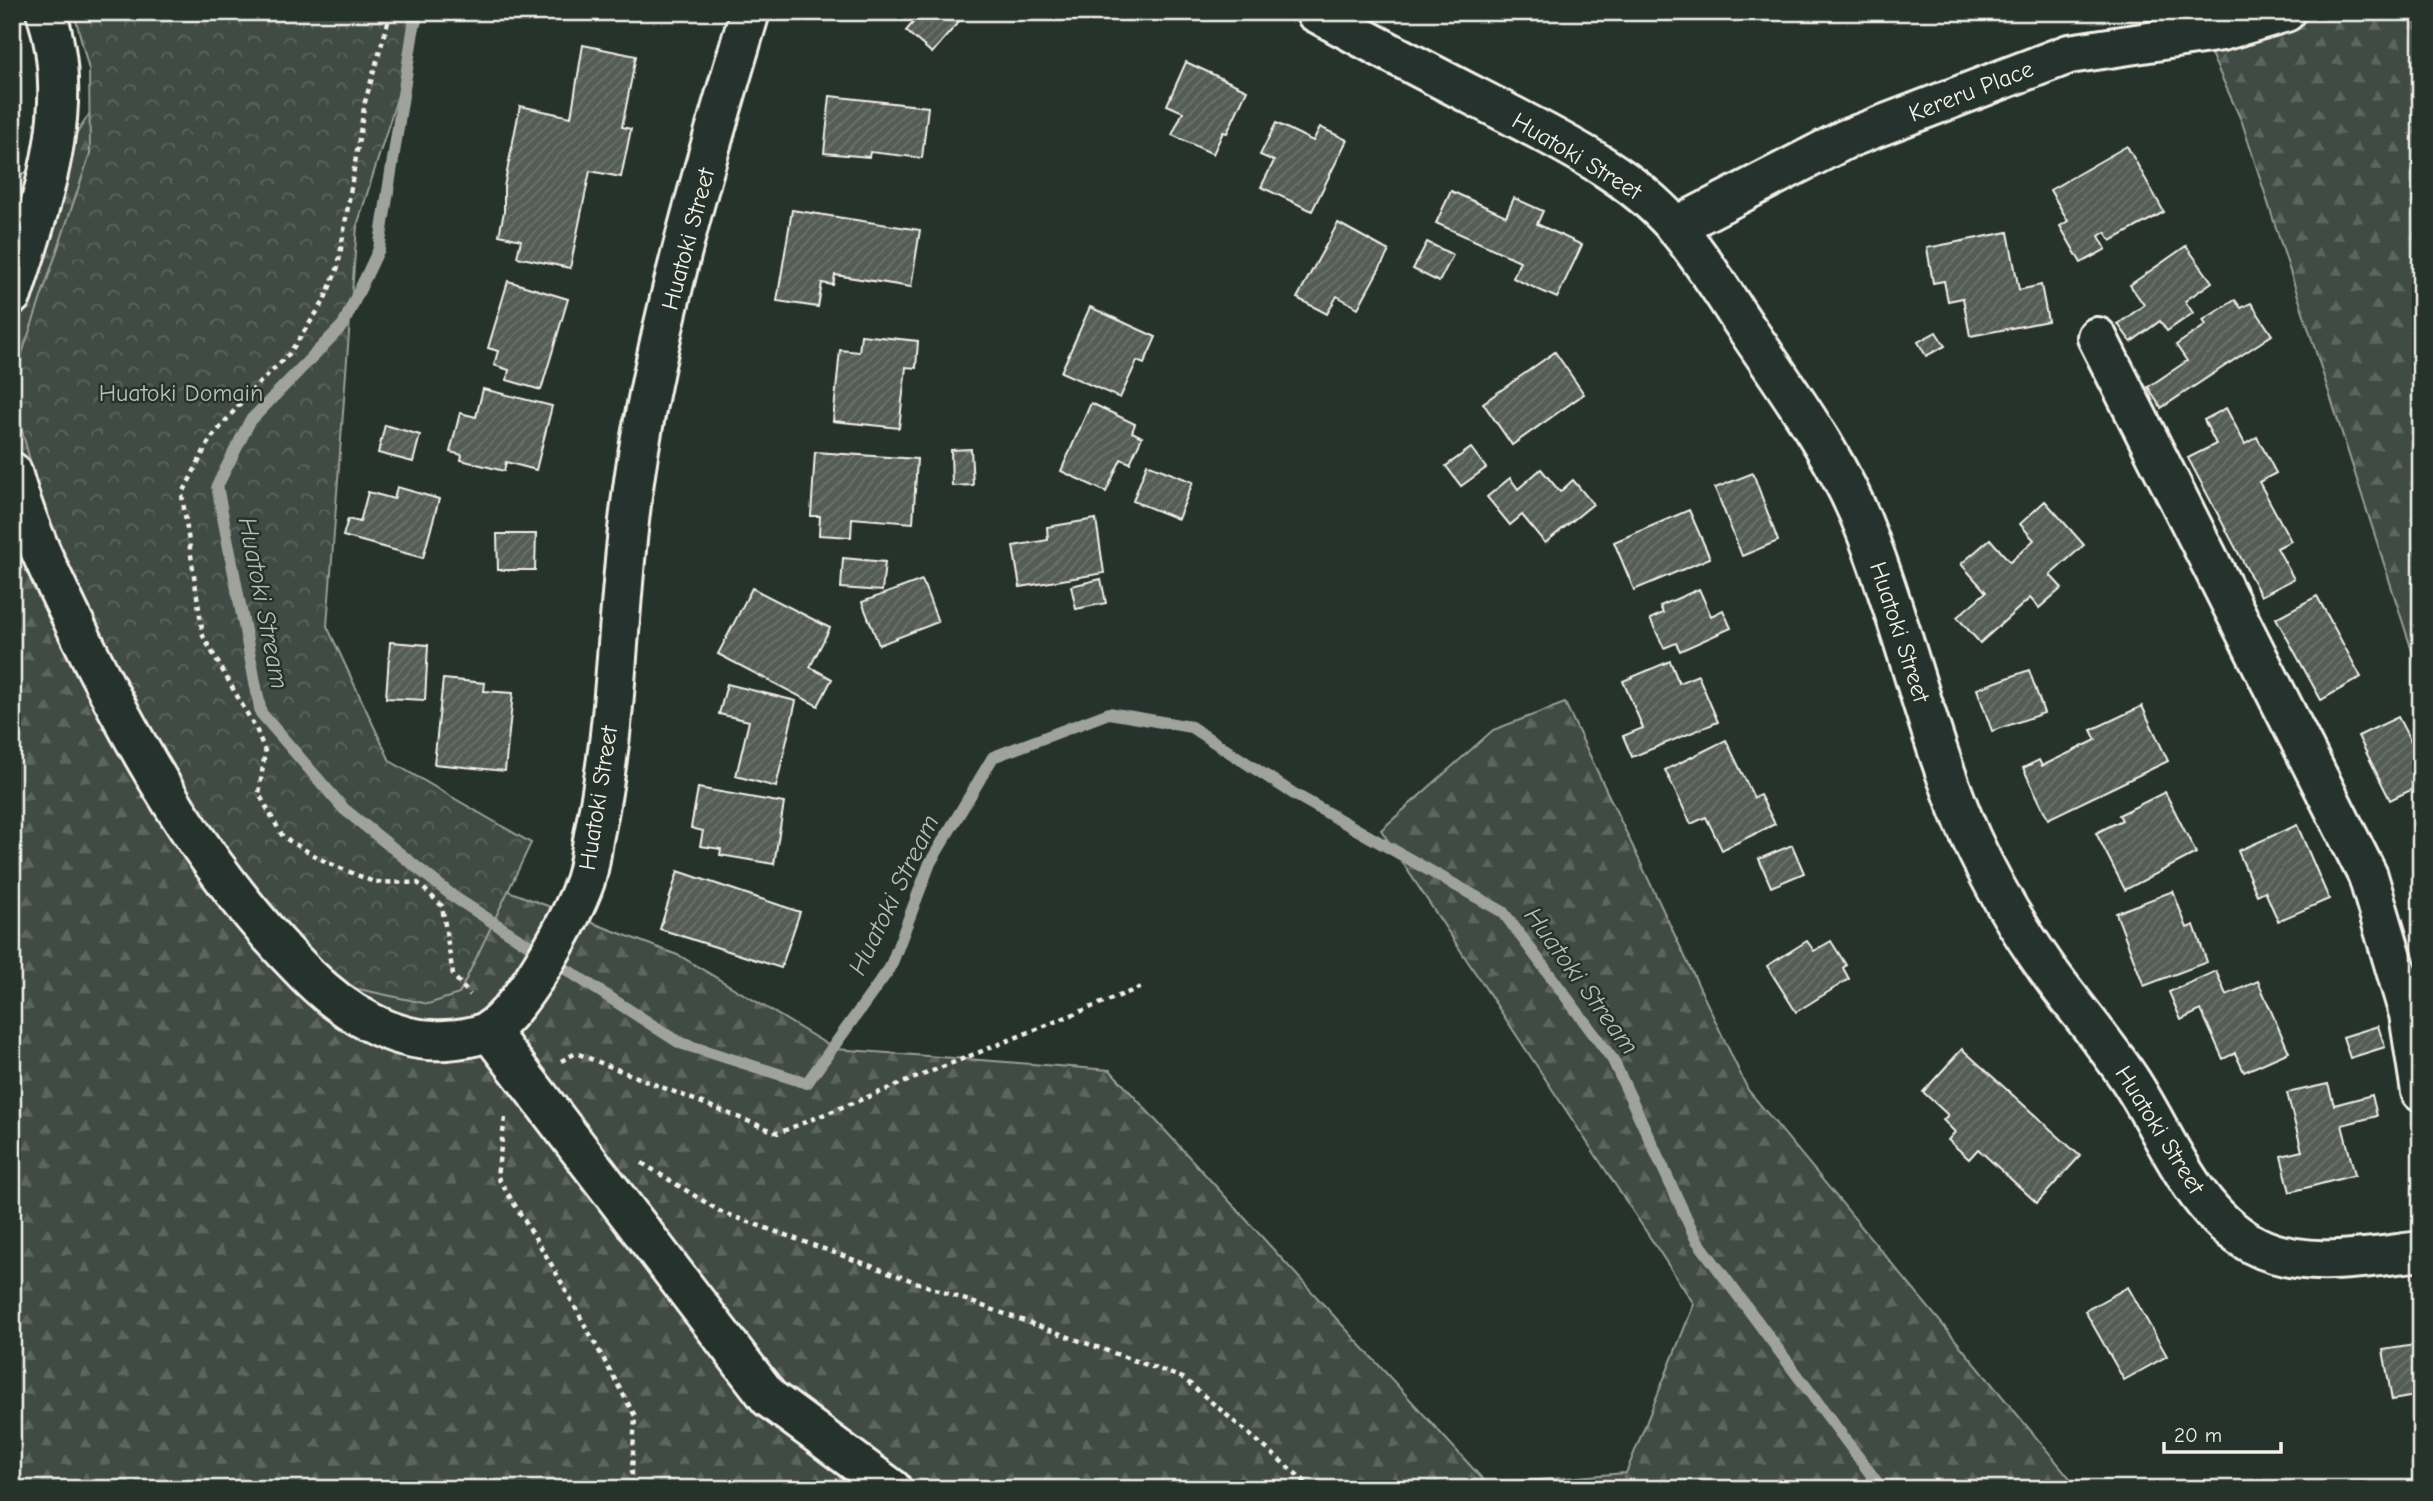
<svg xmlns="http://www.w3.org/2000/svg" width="2433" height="1501" font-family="'Comic Neue',sans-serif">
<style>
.forest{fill:url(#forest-firs);stroke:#9a9e96;stroke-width:2}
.park{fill:url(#park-crowns);stroke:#9a9e96;stroke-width:2}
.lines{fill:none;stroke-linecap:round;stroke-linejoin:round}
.stream{stroke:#9fa39b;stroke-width:12}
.building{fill:url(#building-hatch);stroke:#f4f1e8;stroke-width:2}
.minor-casing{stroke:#f4f1e8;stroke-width:44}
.path{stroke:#f4f1e8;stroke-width:4.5;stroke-dasharray:5 5;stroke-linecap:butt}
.minor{stroke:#26332d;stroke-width:38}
.labels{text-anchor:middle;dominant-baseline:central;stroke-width:5;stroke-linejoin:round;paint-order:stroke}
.street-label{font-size:24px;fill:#f4f1e8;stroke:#26332d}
.park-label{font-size:24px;fill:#bebfb7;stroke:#26332d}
.water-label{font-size:26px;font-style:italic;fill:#bcbdb5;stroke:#26332d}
</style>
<defs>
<pattern id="forest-firs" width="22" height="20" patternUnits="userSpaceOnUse" patternTransform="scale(1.75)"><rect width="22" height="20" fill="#414b45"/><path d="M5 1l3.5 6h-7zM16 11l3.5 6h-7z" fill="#5d6560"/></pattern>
<pattern id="park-crowns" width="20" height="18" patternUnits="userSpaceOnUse" patternTransform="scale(1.75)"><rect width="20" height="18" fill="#414b45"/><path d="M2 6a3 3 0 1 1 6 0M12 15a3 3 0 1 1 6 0" fill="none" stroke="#5d6560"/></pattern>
<pattern id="building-hatch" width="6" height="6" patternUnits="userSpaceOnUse" patternTransform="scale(1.75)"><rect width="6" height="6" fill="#525c55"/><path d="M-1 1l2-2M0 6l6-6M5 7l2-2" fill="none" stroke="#6c746d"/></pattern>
</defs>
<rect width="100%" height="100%" fill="#26332d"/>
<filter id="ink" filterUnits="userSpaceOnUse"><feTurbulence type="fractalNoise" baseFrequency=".0143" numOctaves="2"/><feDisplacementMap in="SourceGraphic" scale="14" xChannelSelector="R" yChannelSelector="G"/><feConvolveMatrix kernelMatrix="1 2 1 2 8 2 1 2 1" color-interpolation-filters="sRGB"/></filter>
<g filter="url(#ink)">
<g class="forest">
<polygon points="155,12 253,499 429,861 680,956 835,1049 1110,1070 1487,1484 1626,1473 1694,1304 1381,830 1493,730 1565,703 1748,1090 2079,1489 12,1489 12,178 61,158"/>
<polygon points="2192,12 2421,12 2421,679 2242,122"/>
</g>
<polygon class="park" points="74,12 424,12 357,226 327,626 390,761 531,843 459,994 428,1004 354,988 283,929 219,845 131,694 48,525 22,431 14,377 90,154 89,70"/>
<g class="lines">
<polyline class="stream" points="416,12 379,249 343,325 250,421 217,486 261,713 344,809 454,897 680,1043 807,1083 890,968 930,863 993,757 1109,713 1191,727 1294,794 1503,912 1613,1060 1696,1239 1882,1489"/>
</g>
<g class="building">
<polygon points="922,12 967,12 932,53 906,31"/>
<polygon points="583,45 636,56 622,127 631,129 621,177 590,171 570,268 517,257 521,240 499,235 504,212 504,187 520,106 571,117"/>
<polygon points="1186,62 1247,90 1227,133 1223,132 1213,154 1172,135 1183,112 1167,105"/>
<polygon points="830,96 928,107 922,158 870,152 869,157 824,153"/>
<polygon points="1276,123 1313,141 1320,127 1347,140 1312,211 1261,187 1274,161 1260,155"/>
<polygon points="2127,146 2164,212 2111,241 2105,232 2099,236 2106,249 2081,263 2060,226 2068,221 2050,190"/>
<polygon points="1451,191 1506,216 1514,198 1543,211 1537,224 1582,245 1557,298 1513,278 1520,261 1436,223"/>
<polygon points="792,210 920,230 911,287 835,275 833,285 822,283 818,307 777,301"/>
<polygon points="1338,223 1389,251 1358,308 1337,296 1327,314 1297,298"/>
<polygon points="2008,232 2019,290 2041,285 2048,321 1970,336 1963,298 1948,301 1944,281 1933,283 1927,248"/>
<polygon points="1427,242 1453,255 1439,282 1413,269"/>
<polygon points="2186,246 2212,282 2185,301 2193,313 2167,331 2160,321 2131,342 2118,324 2144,305 2130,285"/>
<polygon points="508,281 568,299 541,390 507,380 509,370 494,365 498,351 488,348"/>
<polygon points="2235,300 2241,308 2251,303 2272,335 2161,408 2148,387 2187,361 2176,345 2206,325 2203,320"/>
<polygon points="1090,307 1156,337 1144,364 1137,361 1120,398 1061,372"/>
<polygon points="1936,332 1945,346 1926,356 1918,342"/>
<polygon points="861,335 918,341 916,368 906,367 899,428 833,421 840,350 859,352"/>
<polygon points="1555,352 1584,394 1512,445 1483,403"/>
<polygon points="483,389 552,406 536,470 506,462 504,471 461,460 462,455 450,452 460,413 476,417"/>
<polygon points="1091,403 1135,424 1132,432 1142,437 1130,463 1121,459 1106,492 1061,471"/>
<polygon points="2226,408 2245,444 2257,437 2276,473 2259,482 2291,541 2277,548 2294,579 2261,596 2188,458 2216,444 2204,420"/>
<polygon points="385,425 420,435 413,462 378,453"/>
<polygon points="1471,448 1486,468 1461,486 1446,466"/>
<polygon points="971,449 973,485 952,486 951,450"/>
<polygon points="815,452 917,459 913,523 852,518 851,537 819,535 820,516 811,516"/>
<polygon points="1147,464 1193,482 1178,519 1133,501"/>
<polygon points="1541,469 1560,492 1573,480 1593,504 1545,543 1522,515 1510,525 1487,497 1510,478 1518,489"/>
<polygon points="1753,473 1778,541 1742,556 1715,488"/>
<polygon points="397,487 439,499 423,558 343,536 348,519 360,522 368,492 394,499"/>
<polygon points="2045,501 2084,545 2050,575 2062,588 2039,608 2030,598 1980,643 1957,617 1986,592 1961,564 1990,539 2010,562 2034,540 2020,524"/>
<polygon points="1689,510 1710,558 1634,590 1614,542"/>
<polygon points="1096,519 1104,573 1020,587 1013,546 1048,540 1047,527"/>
<polygon points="497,534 536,534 535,570 498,570"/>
<polygon points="843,558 885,562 882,591 841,588"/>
<polygon points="1101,579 1106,603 1076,609 1071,586"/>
<polygon points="922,580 938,622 879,645 862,602"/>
<polygon points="752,588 830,628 810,667 832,679 818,706 718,654"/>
<polygon points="1699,589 1711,616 1723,610 1731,628 1680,651 1676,643 1664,648 1650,619 1663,613 1660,606"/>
<polygon points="2317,596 2361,677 2321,700 2276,618"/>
<polygon points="390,642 428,645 425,700 386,698"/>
<polygon points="1670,661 1679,683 1698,675 1718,722 1632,757 1623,736 1643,728 1623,681"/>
<polygon points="2029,670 2044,713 1992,731 1977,689"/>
<polygon points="443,679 485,683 484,691 513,693 505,771 434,764"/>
<polygon points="727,684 796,701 776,787 736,776 749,721 719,714"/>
<polygon points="2142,706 2168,761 2048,819 2023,768 2039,760 2042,766 2096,740 2091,730"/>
<polygon points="2398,717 2411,742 2421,737 2421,785 2390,800 2358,736"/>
<polygon points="1726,740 1754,798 1760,795 1775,824 1722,850 1706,817 1691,824 1665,770"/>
<polygon points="698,788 784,803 774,864 720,855 721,849 700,846 703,831 691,828"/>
<polygon points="2165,792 2196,853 2125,890 2096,833 2122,820 2119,815"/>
<polygon points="2297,825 2329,899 2278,921 2265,891 2257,895 2238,851"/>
<polygon points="1792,845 1804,873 1771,887 1759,859"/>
<polygon points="678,871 800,912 781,968 660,929"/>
<polygon points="2173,891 2187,928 2194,925 2207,962 2144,986 2116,913"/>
<polygon points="1807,941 1814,951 1831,941 1846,965 1843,968 1849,979 1796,1012 1767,966"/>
<polygon points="2216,971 2226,995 2258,981 2289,1052 2244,1072 2235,1053 2223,1059 2201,1010 2181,1020 2169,992"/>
<polygon points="2378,1026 2385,1047 2350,1058 2343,1037"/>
<polygon points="1962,1049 2080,1156 2037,1203 1978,1149 1969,1159 1948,1140 1955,1132 1943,1120 1948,1115 1923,1092"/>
<polygon points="2328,1084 2334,1105 2372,1095 2377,1116 2342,1125 2355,1175 2290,1192 2281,1156 2302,1151 2287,1093"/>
<polygon points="2128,1287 2167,1356 2124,1380 2085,1311"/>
<polygon points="2421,1344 2421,1395 2392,1400 2383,1350"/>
</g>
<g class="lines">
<g class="minor-casing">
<g id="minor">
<path d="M 1315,12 C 1378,47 1441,79 1505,112 C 1564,143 1629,174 1674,225 C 1703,259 1726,298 1751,335 C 1794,399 1840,462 1867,534 C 1906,634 1928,740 1971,838 C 1992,884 2018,928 2047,969 C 2075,1008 2106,1043 2132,1083 C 2168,1139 2193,1212 2254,1245 C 2303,1271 2368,1257 2421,1251"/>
<polyline points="1675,227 1846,139 2069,54 2222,31 2286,12"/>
<path d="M 12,295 C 41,204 78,107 46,12"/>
<polyline points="2097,337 2368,876 2409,1014 2421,1092"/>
<path d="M 12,472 C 27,527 52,577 76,627 C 137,753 208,876 307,975 C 343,1011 394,1044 446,1040 C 461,1039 479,1037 491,1029 C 523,1007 572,918 585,881 C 590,866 591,850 594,835 C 603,792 609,750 613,706 C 621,616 625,526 641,437 C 666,294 708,152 750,12"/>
<polyline points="489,1031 769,1398 892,1489"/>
</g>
</g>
<g class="path">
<polyline points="391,12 365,102 338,267 323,303 289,354 248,394 209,441 182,495 203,636 257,731 265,751 259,794 283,837 326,862 374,882 418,883 442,906 453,975 470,995"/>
<polyline points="561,1061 576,1053 778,1133 1144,986"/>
<polyline points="505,1118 497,1176 550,1262 635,1416 631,1489"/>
<polyline points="642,1163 721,1212 1183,1378 1314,1489"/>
</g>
<use href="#minor" class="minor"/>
</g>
</g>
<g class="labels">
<g class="street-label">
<text transform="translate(1971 91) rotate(-21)">Kereru Place</text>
<text transform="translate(1577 156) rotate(31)">Huatoki Street</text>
<text transform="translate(688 239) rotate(-75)">Huatoki Street</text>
<text transform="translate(1900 632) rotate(72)">Huatoki Street</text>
<text transform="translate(598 798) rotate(-81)">Huatoki Street</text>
<text transform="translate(2160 1130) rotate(58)">Huatoki Street</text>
</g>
<g class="park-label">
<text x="181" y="393">Huatoki Domain</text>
</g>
<g class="water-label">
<text transform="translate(263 603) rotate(79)">Huatoki Stream</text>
<text transform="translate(894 895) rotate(-64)">Huatoki Stream</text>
<text transform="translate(1581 981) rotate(54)">Huatoki Stream</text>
</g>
</g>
<rect width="2433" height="1501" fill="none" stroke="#26332d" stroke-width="42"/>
<rect x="21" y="21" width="2391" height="1459" fill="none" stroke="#f4f1e8" stroke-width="2.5" filter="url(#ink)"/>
<path d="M2164 1442v10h117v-10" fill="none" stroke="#f4f1e8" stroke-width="3.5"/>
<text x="2174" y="1442" font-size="21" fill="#f4f1e8" stroke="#26332d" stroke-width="5" paint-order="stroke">20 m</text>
</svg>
